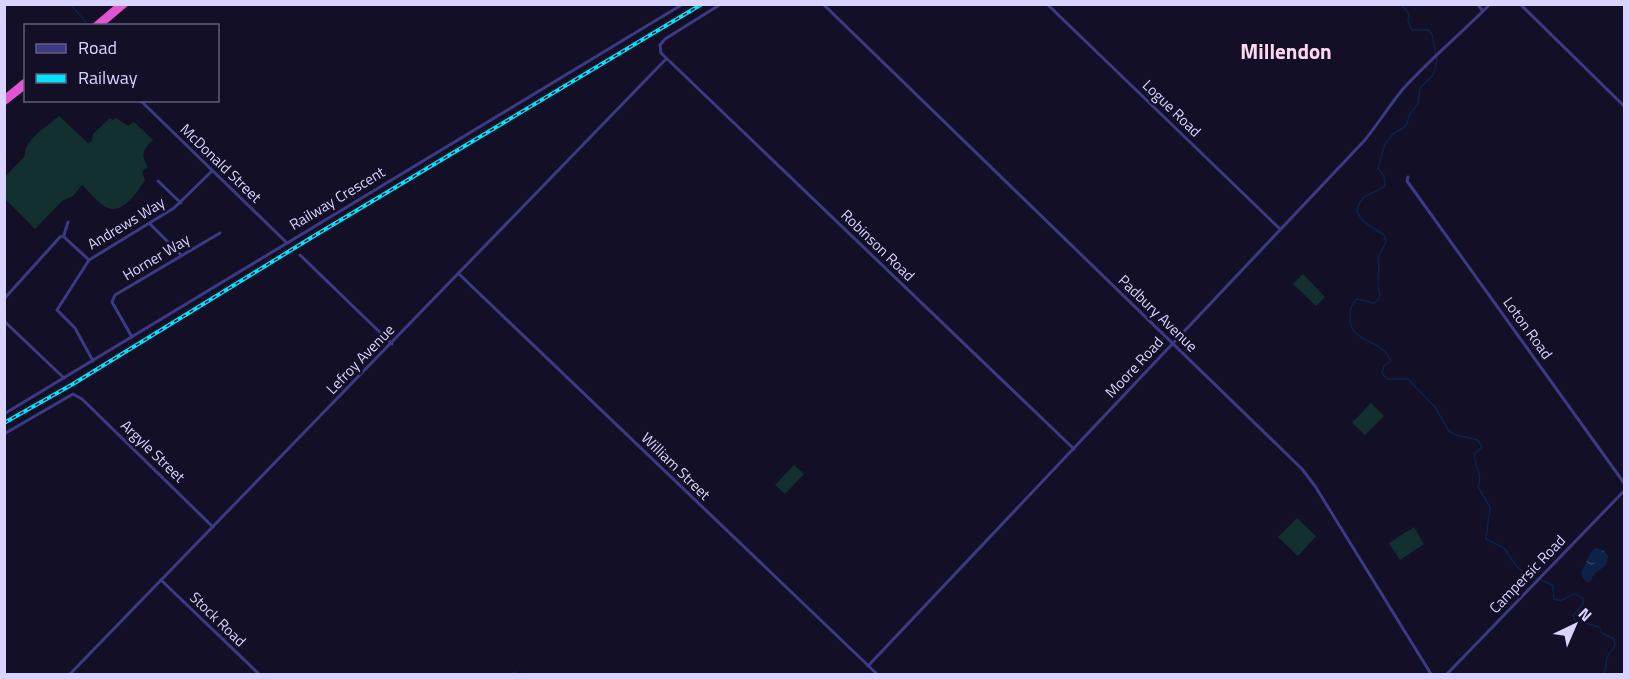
<svg xmlns="http://www.w3.org/2000/svg" width="1629" height="679" font-family="'Titillium Web',sans-serif">
<style>
.green{fill:#12302f}
.water{fill:url(#water-ripples)}
.lines{fill:none;stroke-linecap:round;stroke-linejoin:round}
.stream{stroke:#0c2248;stroke-width:1.5}
.minor{stroke:#3d3a85;stroke-width:3}
.trunk{stroke:#e055d1;stroke-width:5}
.rail-casing{stroke:#00e5ff;stroke-width:4}
.rail{stroke:#130f26;stroke-width:1.5;stroke-dasharray:4.5;stroke-linecap:butt}
.labels{text-anchor:middle;dominant-baseline:central;stroke-width:5;stroke-linejoin:round;paint-order:stroke}
.street-label{font-size:15px;fill:#d9d4ff;stroke:#130f26}
.district-label{font-size:21px;font-weight:bold;fill:#ffd6f0;stroke:#130f26}
</style>
<defs>
<pattern id="water-ripples" width="26" height="14" patternUnits="userSpaceOnUse" patternTransform="scale(1.5)"><rect width="26" height="14" fill="#0c2248"/><path d="M2 4q2-2 4 0t4 0M15 11q2-2 4 0t4 0" fill="none" stroke="#2f4163"/></pattern>
</defs>
<rect width="100%" height="100%" fill="#130f26"/>
<g class="green">
<path d="M 59,116 L 88,143 L 92,141 L 93,134 L 110,118 L 113,120 L 116,118 L 128,126 L 134,122 L 153,140 C 143,150 140,154 148,167 L 142,171 L 145,180 C 138,191 123,214 108,208 C 98,204 90,192 82,185 L 73,196 L 62,201 L 35,229 L 5,199 L 5,177 L 25,156 C 24,139 47,127 59,116 Z"/>
<polygon points="1303,274 1325,297 1316,306 1293,284"/>
<polygon points="1371,403 1384,416 1365,435 1352,423"/>
<polygon points="794,465 804,474 785,494 775,485"/>
<polygon points="1297,518 1316,536 1298,556 1278,537"/>
<polygon points="1414,527 1424,544 1400,560 1389,543"/>
</g>
<path class="water" d="M 1595,548 L 1603,550 L 1608,556 L 1606,565 L 1594,574 L 1590,582 L 1587,582 L 1582,577 L 1581,572 C 1587,564 1587,555 1595,548 Z"/>
<g class="lines">
<g class="stream">
<polyline points="70,4 86,22"/>
<path d="M 1401,4 L 1409,14 L 1408,21 L 1412,30 L 1428,30 L 1432,34 L 1437,60 L 1433,75 L 1420,88 L 1418,104 L 1410,114 L 1406,126 L 1393,134 L 1385,144 L 1378,168 L 1384,176 L 1385,186 C 1371,197 1360,191 1357,213 L 1364,222 L 1384,235 L 1386,242 L 1378,258 C 1381,270 1375,282 1380,294 L 1378,300 L 1374,303 L 1357,299 C 1352,303 1350,308 1350,315 C 1348,345 1382,337 1391,361 L 1384,366 L 1382,373 L 1387,379 L 1408,379 L 1435,407 L 1449,431 L 1456,435 L 1478,440 L 1482,447 C 1480,449 1477,451 1475,454 C 1471,461 1484,472 1478,487 L 1490,507 L 1486,539 L 1504,548 L 1517,567 L 1527,575 L 1548,583 L 1553,586 L 1554,599 C 1563,603 1567,596 1575,594 L 1583,598 L 1583,604 L 1573,616 L 1575,620 L 1599,627 L 1602,633 L 1614,639 C 1617,650 1610,649 1607,658 C 1606,663 1606,669 1604,674"/>
<polyline points="511,674 516,672"/>
</g>
<g class="minor">
<polyline points="721,4 665,39 660,45 661,53 1074,449"/>
<polyline points="823,4 1302,469 1315,486 1431,674"/>
<polyline points="1047,4 1280,229"/>
<polyline points="1477,4 1483,11"/>
<polyline points="1520,4 1624,106"/>
<polyline points="140,100 286,242"/>
<polyline points="1408,177 1407,181 1624,483"/>
<polyline points="158,181 181,203"/>
<polyline points="150,224 181,255"/>
<polyline points="64,235 68,222"/>
<polyline points="300,255 392,344"/>
<polyline points="459,274 877,674"/>
<polyline points="4,299 60,237 63,236 89,260"/>
<polyline points="4,321 64,378"/>
<polyline points="132,337 112,302 115,295 220,233"/>
<polyline points="93,361 75,328 57,310 89,260 174,208 212,171"/>
<polyline points="4,414 683,4"/>
<polyline points="4,434 73,394 82,399 213,527"/>
<polyline points="161,580 259,674"/>
<path d="M 868,666 L 1364,141 C 1378,124 1389,106 1403,89 C 1430,59 1462,33 1490,4"/>
<polyline points="70,674 666,59"/>
<polyline points="1447,674 1624,491"/>
</g>
<g class="trunk">
<polyline points="94,26 120,4"/>
<polyline points="100,26 126,4"/>
<polyline points="4,98 26,80"/>
<polyline points="4,103 26,86"/>
</g>
<g class="rail-casing">
<polyline id="rail" points="4,423 73,384 314,236 702,4"/>
</g>
<use href="#rail" class="rail"/>
</g>
<g class="labels">
<g class="street-label">
<text transform="translate(1172 108) rotate(44)">Logue Road</text>
<text transform="translate(221 163) rotate(44)">McDonald Street</text>
<text transform="translate(337 198) rotate(-31)">Railway Crescent</text>
<text transform="translate(126 223) rotate(-31)">Andrews Way</text>
<text transform="translate(878 245) rotate(44)">Robinson Road</text>
<text transform="translate(156 257) rotate(-31)">Horner Way</text>
<text transform="translate(1158 313) rotate(44)">Padbury Avenue</text>
<text transform="translate(1528 328) rotate(54)">Loton Road</text>
<text transform="translate(360 359) rotate(-46)">Lefroy Avenue</text>
<text transform="translate(1134 367) rotate(-47)">Moore Road</text>
<text transform="translate(153 451) rotate(44)">Argyle Street</text>
<text transform="translate(676 466) rotate(44)">William Street</text>
<text transform="translate(1527 574) rotate(-46)">Campersic Road</text>
<text transform="translate(218 619) rotate(44)">Stock Road</text>
</g>
<g class="district-label">
<text x="1286" y="51">Millendon</text>
</g>
</g>
<rect width="1629" height="679" fill="none" stroke="#d9d4ff" stroke-width="12"/>
<rect x="24" y="24" width="195" height="78" fill="#130f26" stroke="#625e7d" stroke-width="1.5"/>
<rect x="36" y="44" width="30" height="9" fill="#3d3a85" stroke="#625e7d" stroke-width="1.5"/>
<text x="78" y="54" font-size="18" fill="#d9d4ff">Road</text>
<rect x="36" y="74" width="30" height="9" fill="#00e5ff" stroke="#625e7d" stroke-width="1.5"/>
<text x="78" y="84" font-size="18" fill="#d9d4ff">Railway</text>
<g transform="translate(1575 625) rotate(44)" stroke="#130f26" stroke-width="4.5" paint-order="stroke">
<path d="M0-4.5L10 22L0 15L-10 22Z" fill="#d9d4ff"/>
<text y="-9" font-size="16" font-weight="bold" text-anchor="middle" fill="#d9d4ff">N</text>
</g>
</svg>
